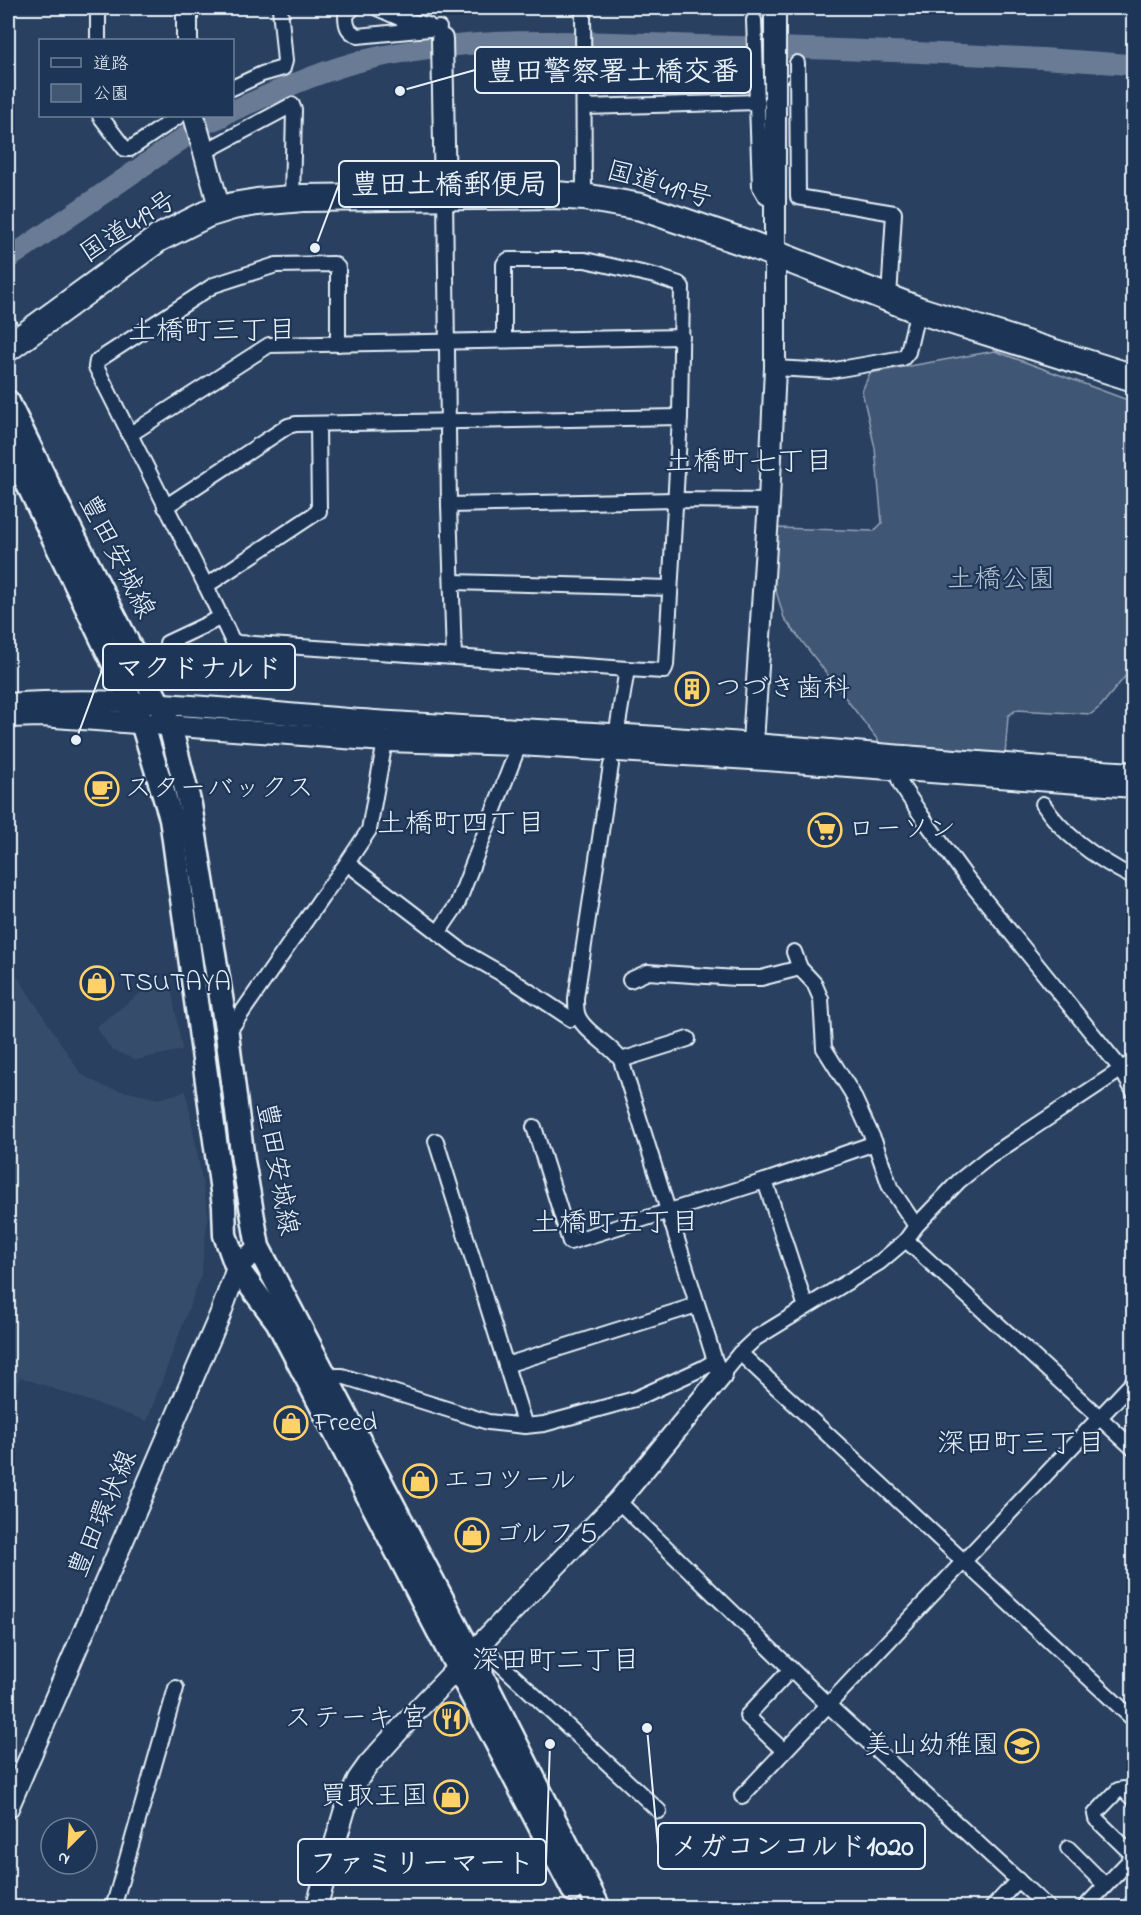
<svg xmlns="http://www.w3.org/2000/svg" width="1141" height="1915" font-family="'Indie Flower','Klee One',sans-serif">
<style>
.built{fill:#364d6b}
.green{fill:#415774;stroke:#94a4b6;stroke-width:1.5}
.lines{fill:none;stroke-linecap:round;stroke-linejoin:round}
.river{stroke:#6b7c95;stroke-width:21}
.street-casing{stroke:#e8f1f8;stroke-width:18}
.secondary-casing{stroke:#e8f1f8;stroke-width:24}
.primary-casing{stroke:#e8f1f8;stroke-width:27}
.highway-casing{stroke:#e8f1f8;stroke-width:30}
.street{stroke:#1d3557;stroke-width:14}
.secondary{stroke:#1d3557;stroke-width:20}
.primary{stroke:#1d3557;stroke-width:22}
.highway{stroke:#1d3557;stroke-width:26}
.labels{text-anchor:middle;dominant-baseline:central;stroke-width:4.5;stroke-linejoin:round;paint-order:stroke}
.street-label{font-size:27px;fill:#e8f1f8;stroke:#1d3557}
.park-label{font-size:27px;fill:#b6c3d0;stroke:#1d3557}
.poi-label{font-size:27px;fill:#e8f1f8;stroke:#1d3557;text-anchor:start}
.neighbourhood-label{font-size:28px;fill:#e8f1f8;stroke:#1d3557}
.leader{fill:none;stroke:#e8f1f8;stroke-width:2}
.callout-dot{fill:#e8f1f8;stroke:#1d3557;stroke-width:2}
.callout{fill:#1d3557;stroke:#e8f1f8;stroke-width:2}
.callout-label{font-size:28px;text-anchor:middle;font-weight:bold;fill:#e8f1f8}
</style>
<rect width="100%" height="100%" fill="#294061"/>
<filter id="ink" filterUnits="userSpaceOnUse"><feTurbulence type="fractalNoise" baseFrequency=".0167" numOctaves="2"/><feDisplacementMap in="SourceGraphic" scale="12" xChannelSelector="R" yChannelSelector="G"/><feConvolveMatrix kernelMatrix="1 2 1 2 8 2 1 2 1" color-interpolation-filters="sRGB"/></filter>
<g filter="url(#ink)">
<g class="built">
<polygon points="8,962 81,1074 105,1087 159,1099 186,1091 208,1214 201,1275 147,1421 20,1377 8,1420"/>
<polygon points="171,986 182,1050 136,1060 112,1050 96,1027 143,991"/>
</g>
<g class="green">
<polygon points="995,351 1133,402 1133,667 1100,707 1091,714 1016,710 1008,716 1005,756 895,750 880,743 784,618 773,581 777,528 874,531 882,523 875,448 862,391 870,373"/>
<polygon points="1133,1889 1133,1907 1117,1907"/>
</g>
<g class="lines">
<g class="river">
<path d="M 232,111 C 276,92 319,71 365,60 C 480,33 600,42 717,46 C 856,50 995,54 1134,65"/>
<polyline points="8,259 204,124 223,116"/>
</g>
<g class="street-casing">
<g id="street">
<polyline points="98,8 98,40"/>
<path d="M 353,8 L 346,15 C 346,27 348,31 358,36 L 439,28"/>
<polyline points="377,8 402,19 428,25"/>
<polyline points="583,8 584,197"/>
<polyline points="754,20 760,187 766,197 776,201"/>
<polyline points="797,63 798,197 894,213 889,298"/>
<polyline points="232,88 262,74 283,68 285,61 280,8"/>
<polyline points="584,107 758,102"/>
<polyline points="100,116 125,149 130,149 179,116"/>
<polyline points="204,152 292,105 294,110 292,199"/>
<polyline points="445,196 449,505 454,657 627,669 618,724"/>
<polyline points="8,323 16,342"/>
<polyline points="504,340 504,264 508,260 585,260 655,276 679,284 682,287 680,417 666,665 664,671 627,669"/>
<polyline points="775,368 829,371 903,358 908,352 918,309"/>
<polyline points="318,424 319,511 206,586 96,367 97,361 214,285 276,265 334,264 338,268 338,344"/>
<polyline points="129,435 269,345 682,337"/>
<polyline points="449,505 675,500 769,501"/>
<polyline points="165,507 288,426 296,424 680,417"/>
<polyline points="452,582 670,588"/>
<polyline points="206,586 232,640 238,643 454,657"/>
<polyline points="167,643 220,618"/>
<path d="M 611,765 L 576,998 C 576,1002 576,1008 577,1013 C 581,1030 611,1045 621,1060 L 715,1361 L 722,1375 L 740,1353 L 756,1338 L 880,1262 L 906,1240 L 916,1226 L 959,1181 L 989,1157 L 1134,1061"/>
<polyline points="896,771 901,785 921,815 966,877 1121,1069 1134,1092"/>
<path d="M 1043,804 C 1064,837 1099,860 1134,878"/>
<polyline points="347,863 369,830 385,741"/>
<polyline points="438,933 457,905 519,745"/>
<polyline points="794,952 800,968 814,983 821,999 824,1048 852,1093 875,1143"/>
<polyline points="630,980 648,972 736,978 761,978 800,968"/>
<polyline points="227,1034 322,897 347,863 462,951 509,978 571,1019 577,1014"/>
<polyline points="621,1060 688,1039"/>
<polyline points="534,1127 570,1242 765,1181 806,1307"/>
<polyline points="436,1141 525,1426"/>
<polyline points="765,1181 875,1143 890,1187 916,1226"/>
<polyline points="906,1240 1134,1449"/>
<polyline points="740,1353 1134,1720"/>
<polyline points="506,1365 697,1305"/>
<polyline points="325,1376 342,1376 488,1422 525,1426 544,1424 635,1399 703,1368 715,1361"/>
<polyline points="618,1501 827,1704 1048,1908"/>
<polyline points="480,1645 659,1811"/>
<polyline points="784,1751 747,1716 791,1669"/>
<polyline points="742,1796 1134,1381"/>
<polyline points="1134,1800 1123,1789 1118,1790 1095,1814 1096,1819 1134,1856"/>
<polyline points="1068,1848 1105,1885"/>
<polyline points="113,1908 176,1688"/>
<polyline points="992,1908 1018,1880"/>
<polyline points="1084,1908 1134,1856"/>
</g>
</g>
<g class="secondary-casing">
<g id="secondary">
<polyline points="187,8 187,40"/>
<polyline points="442,39 445,196"/>
<polyline points="194,116 220,210"/>
<path d="M 8,704 C 130,694 253,713 375,721 C 502,729 628,733 755,744 C 881,754 1007,765 1134,773"/>
<polyline points="8,717 41,716 385,741 519,745 751,759 1134,787"/>
<polyline points="752,757 769,501 775,368 775,8"/>
<polyline points="8,1808 220,1315 237,1268 258,1247"/>
<polyline points="316,1908 345,1809 358,1779 368,1765 420,1707 618,1501 722,1375"/>
</g>
</g>
<g class="primary-casing">
<g id="primary">
<polyline points="8,402 56,501 170,726 190,805 227,1034 243,1160 258,1247 471,1654 599,1908"/>
<polyline points="8,443 142,723 171,818 224,1206 225,1235 237,1268 277,1321 573,1890"/>
</g>
</g>
<g class="highway-casing">
<polyline id="highway" points="8,348 159,238 207,214 233,206 257,202 303,198 554,195 584,197 641,207 752,245 921,311 1134,378"/>
</g>
<use href="#street" class="street"/>
<use href="#secondary" class="secondary"/>
<use href="#primary" class="primary"/>
<use href="#highway" class="highway"/>
</g>
</g>
<defs>
<g id="building-ring" transform="scale(1.725)"><circle r="9.5" fill="#1d3557" stroke="#ffd166" stroke-width="1.5"/><path d="M-4-6H4V6H1V3H-1V6H-4ZM-2.5-4.3h1.7v1.8h-1.7ZM.8-4.3h1.7v1.8H.8ZM-2.5-1h1.7V.8h-1.7ZM.8-1h1.7V.8H.8Z" fill="#ffd166"/></g>
<g id="cafe-ring" transform="scale(1.725)"><circle r="9.5" fill="#1d3557" stroke="#ffd166" stroke-width="1.5"/><path d="M-5.5-4.5H6V0H3Q3 3.5 0 3.5H-2.5Q-5.5 3.5-5.5 0ZM3-3.2v2h1.7v-2ZM-6 4.5H4V6H-6Z" fill="#ffd166"/></g>
<g id="supermarket-ring" transform="scale(1.725)"><circle r="9.5" fill="#1d3557" stroke="#ffd166" stroke-width="1.5"/><path d="M-6-5.5h2.5l.6 2H6L4.5 2H-2.5L-4.4-4H-6ZM-1.5 3.2a1.3 1.3 0 1 0 .1 0ZM3 3.2a1.3 1.3 0 1 0 .1 0Z" fill="#ffd166"/></g>
<g id="shop-ring" transform="scale(1.725)"><circle r="9.5" fill="#1d3557" stroke="#ffd166" stroke-width="1.5"/><path d="M-5-2.5h2.3a2.7 3.5 0 0 1 5.4 0H5L5.5 6h-11ZM-1.5-2.5h3a1.5 2.3 0 0 0-3 0Z" fill="#ffd166"/></g>
<g id="restaurant-ring" transform="scale(1.725)"><circle r="9.5" fill="#1d3557" stroke="#ffd166" stroke-width="1.5"/><path d="M-5-6h1v4h1v-4h1v4h1v-4h1v5L-1.5 .5V6h-2V.5L-5-1ZM5-6V6H3V1.5H1.5Q1.5-4 5-6Z" fill="#ffd166"/></g>
<g id="school-ring" transform="scale(1.725)"><circle r="9.5" fill="#1d3557" stroke="#ffd166" stroke-width="1.5"/><path d="M0-5L7-2L0 1L-7-2ZM-4 1L0 2.5L4 1V4Q0 6-4 4Z" fill="#ffd166"/></g>
</defs>
<g fill-rule="evenodd">
<use href="#building-ring" x="692" y="689"/>
<use href="#cafe-ring" x="102" y="789"/>
<use href="#supermarket-ring" x="825" y="830"/>
<use href="#shop-ring" x="97" y="983"/>
<use href="#shop-ring" x="291" y="1423"/>
<use href="#shop-ring" x="420" y="1481"/>
<use href="#shop-ring" x="472" y="1535"/>
<use href="#restaurant-ring" x="451" y="1719"/>
<use href="#school-ring" x="1022" y="1746"/>
<use href="#shop-ring" x="451" y="1797"/>
</g>
<g class="labels">
<g class="street-label">
<text transform="translate(659 186) rotate(16)">国道419号</text>
<text transform="translate(129 228) rotate(-33)">国道419号</text>
<text transform="translate(116 557) rotate(63)">豊田安城線</text>
<text transform="translate(276 1169) rotate(80)">豊田安城線</text>
<text transform="translate(104 1514) rotate(-67)">豊田環状線</text>
</g>
<g class="park-label">
<text x="1001" y="580">土橋公園</text>
</g>
<g class="poi-label">
<text x="715" y="689">つづき歯科</text>
<text x="125" y="789">スターバックス</text>
<text x="848" y="830">ローソン</text>
<text x="120" y="983">TSUTAYA</text>
<text x="314" y="1423">Freed</text>
<text x="443" y="1481">エコツール</text>
<text x="495" y="1535">ゴルフ５</text>
<text x="428" y="1719" text-anchor="end">ステーキ 宮</text>
<text x="999" y="1746" text-anchor="end">美山幼稚園</text>
<text x="428" y="1797" text-anchor="end">買取王国</text>
</g>
<g class="neighbourhood-label">
<text x="212" y="332">土橋町三丁目</text>
<text x="749" y="463">土橋町七丁目</text>
<text x="461" y="825">土橋町四丁目</text>
<text x="615" y="1224">土橋町五丁目</text>
<text x="1021" y="1445">深田町三丁目</text>
<text x="556" y="1662">深田町二丁目</text>
</g>
</g>
<path class="leader" d="M400 91L475 70M315 248L339 184M76 740L103 667M647 1728L658 1846M550 1744L546 1862"/>
<g class="callout-dot">
<circle cx="400" cy="91" r="6"/>
<circle cx="315" cy="248" r="6"/>
<circle cx="76" cy="740" r="6"/>
<circle cx="647" cy="1728" r="6"/>
<circle cx="550" cy="1744" r="6"/>
</g>
<g class="callout">
<rect x="475" y="47" width="276" height="46" rx="6"/>
<rect x="339" y="161" width="220" height="46" rx="6"/>
<rect x="103" y="644" width="192" height="46" rx="6"/>
<rect x="658" y="1823" width="267" height="46" rx="6"/>
<rect x="298" y="1839" width="248" height="46" rx="6"/>
</g>
<g class="callout-label">
<text x="613" y="80">豊田警察署土橋交番</text>
<text x="449" y="193">豊田土橋郵便局</text>
<text x="199" y="677">マクドナルド</text>
<text x="792" y="1855">メガコンコルド1020</text>
<text x="422" y="1872">ファミリーマート</text>
</g>
<rect width="1141" height="1915" fill="none" stroke="#1d3557" stroke-width="30"/>
<rect x="15" y="15" width="1111" height="1885" fill="none" stroke="#e8f1f8" stroke-width="2" filter="url(#ink)"/>
<rect x="39" y="39" width="195" height="78" fill="#1d3557" stroke="#6e8097" stroke-width="1.5"/>
<rect x="51" y="58" width="30" height="9" fill="#1d3557" stroke="#6e8097" stroke-width="1.5"/>
<text x="93" y="69" font-size="18" fill="#e8f1f8">道路</text>
<rect x="51" y="84" width="30" height="18" fill="#415774" stroke="#6e8097" stroke-width="1.5"/>
<text x="93" y="99" font-size="18" fill="#e8f1f8">公園</text>
<g transform="translate(69 1846) rotate(204)"><circle r="28" fill="#1d3557" stroke="#6e8097" stroke-width="1.5"/>
<path d="M0-4.5L10 22L0 15L-10 22Z" fill="#ffd166"/>
<text y="-9" font-size="16" font-weight="bold" text-anchor="middle" fill="#e8f1f8">N</text>
</g>
</svg>
